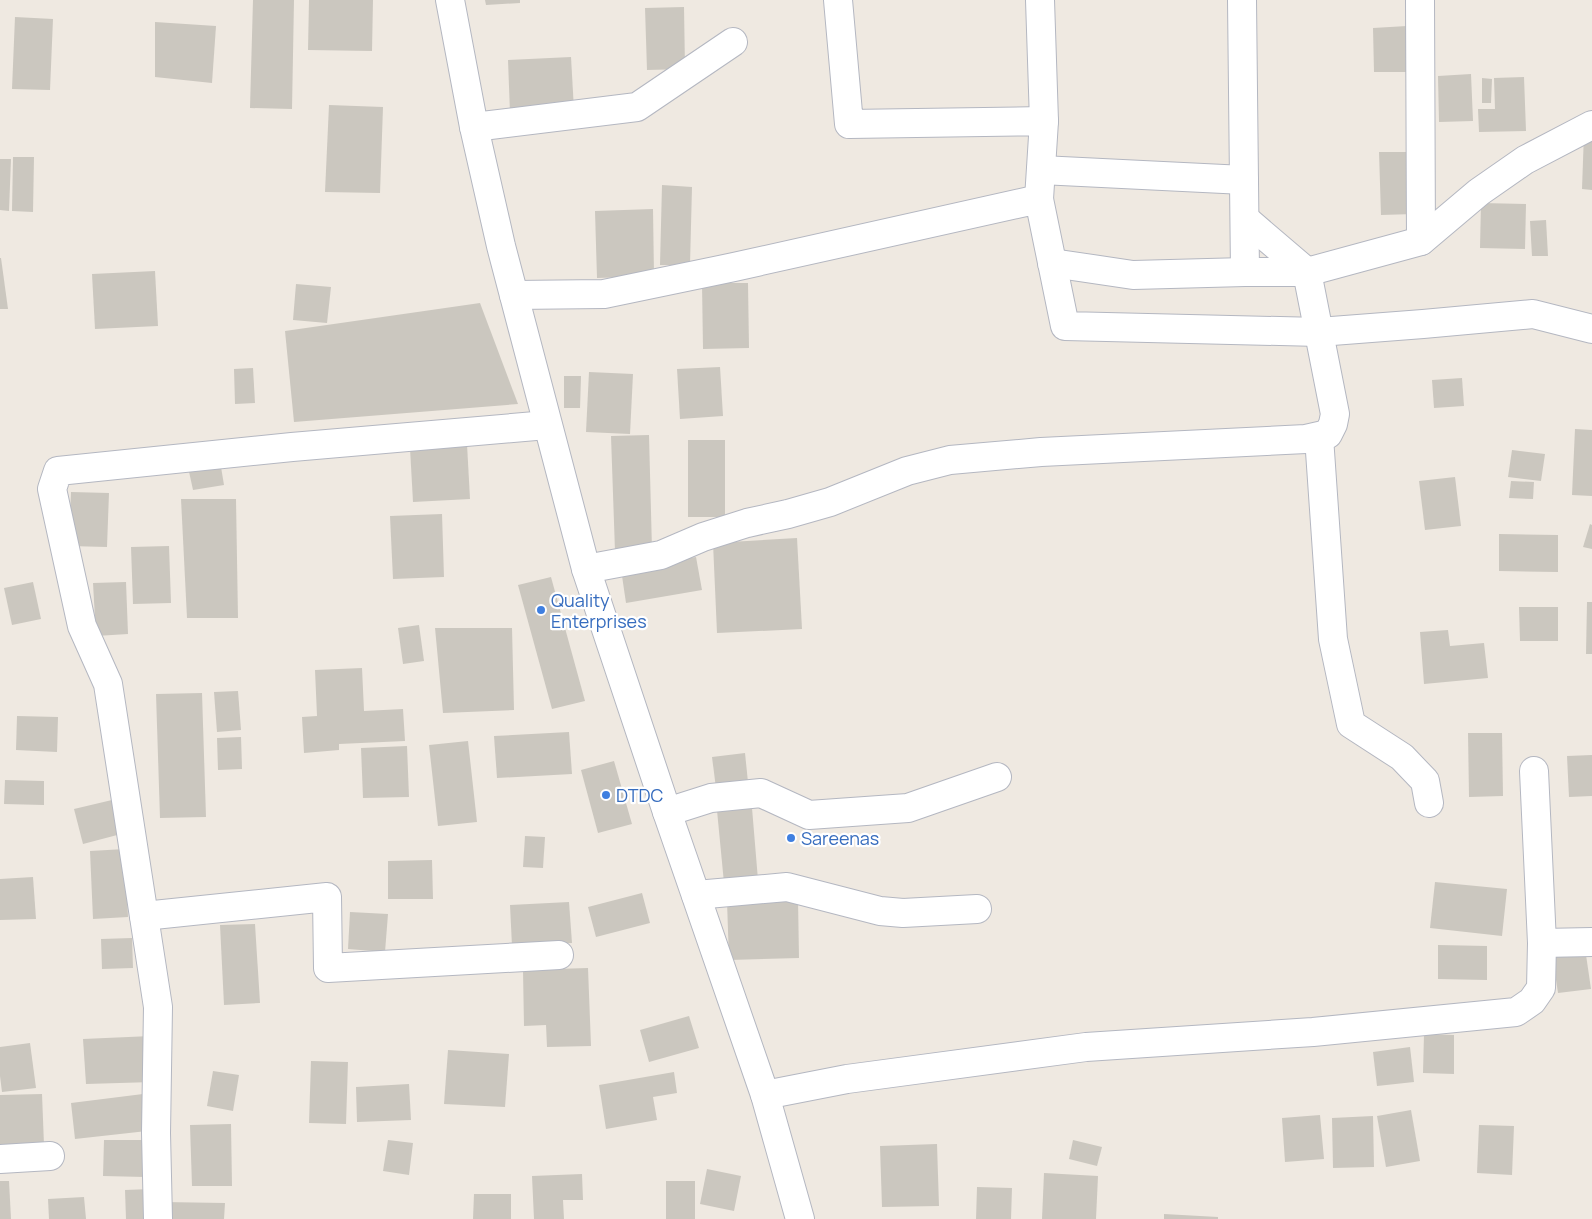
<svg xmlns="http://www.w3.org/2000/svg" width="1592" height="1219" font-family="Manrope,sans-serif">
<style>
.building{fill:#cbc7bf}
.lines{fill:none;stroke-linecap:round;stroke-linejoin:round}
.minor-casing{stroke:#b4b7c1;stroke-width:30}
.secondary-casing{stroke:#b4b7c1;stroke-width:30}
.minor{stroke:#fff;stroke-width:28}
.secondary{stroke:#fff;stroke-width:28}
.shop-dot{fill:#3f7fe0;stroke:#fff;stroke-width:2}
.labels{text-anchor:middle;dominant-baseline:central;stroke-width:4.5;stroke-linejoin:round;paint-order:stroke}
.shop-label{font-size:18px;fill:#366cbe;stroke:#fff;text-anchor:start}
</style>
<rect width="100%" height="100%" fill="#efe9e1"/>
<g class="building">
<polygon points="253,0 294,0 292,109 250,108"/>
<polygon points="309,0 373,0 372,51 308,50"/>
<polygon points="485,0 520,0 520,3 486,5"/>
<polygon points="684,7 685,69 647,70 645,8"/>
<polygon points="15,17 53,19 50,90 12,89"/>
<polygon points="155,22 216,26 212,83 155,77"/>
<polygon points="1407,26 1409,72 1374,72 1373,28"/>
<polygon points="571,57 574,110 510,113 508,60"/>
<polygon points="1471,74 1473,121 1439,122 1438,76"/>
<polygon points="1524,77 1526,131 1479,132 1478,109 1495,109 1494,78"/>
<polygon points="1482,78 1492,79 1491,103 1482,103"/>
<polygon points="329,105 383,107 380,193 325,192"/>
<polygon points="1584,133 1592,133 1592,190 1582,189"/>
<polygon points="1379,152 1412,152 1414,214 1381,215"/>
<polygon points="13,157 34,157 33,212 12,211"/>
<polygon points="0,159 11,159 9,211 0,210"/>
<polygon points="662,185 692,187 690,265 660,265"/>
<polygon points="1481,203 1526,204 1525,249 1480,248"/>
<polygon points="653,209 654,276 597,278 595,211"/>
<polygon points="1546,220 1548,256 1532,256 1530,221"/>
<polygon points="0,258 1,258 8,309 0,309"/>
<polygon points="155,271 158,326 95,329 92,274"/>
<polygon points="702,283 748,283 749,348 703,349"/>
<polygon points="296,284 331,287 327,323 293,320"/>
<polygon points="480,303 518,404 294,422 285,331"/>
<polygon points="720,367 723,416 680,419 677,369"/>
<polygon points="253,368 255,403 235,404 234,369"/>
<polygon points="589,372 633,374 630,434 586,432"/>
<polygon points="564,376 581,376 580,408 564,408"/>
<polygon points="1462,378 1464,406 1434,408 1432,380"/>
<polygon points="1575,429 1592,430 1592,496 1572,495"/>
<polygon points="649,435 652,550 615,551 611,436"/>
<rect x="688" y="440" width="37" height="77"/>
<polygon points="467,444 470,499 413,502 410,448"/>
<polygon points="1512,450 1545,454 1541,481 1508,477"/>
<polygon points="220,461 224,485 193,490 188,467"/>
<polygon points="1455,477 1461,526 1425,530 1419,481"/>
<polygon points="1511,481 1534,482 1533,499 1509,498"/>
<polygon points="71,492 109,493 107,547 69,546"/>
<polygon points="181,499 236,499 238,618 187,618"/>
<polygon points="442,514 444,577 393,579 390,516"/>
<polygon points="1590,524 1592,525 1592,549 1583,547"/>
<polygon points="1499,534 1558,535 1558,572 1499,571"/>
<polygon points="797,538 802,629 717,633 713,543"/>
<polygon points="169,546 171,603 133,604 131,547"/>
<polygon points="696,557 702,590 626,603 621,569"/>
<polygon points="551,577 585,701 552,709 518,585"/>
<polygon points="33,582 41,619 12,625 4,588"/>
<polygon points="126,582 128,634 96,636 93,583"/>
<polygon points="1587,602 1592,602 1592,654 1586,654"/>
<polygon points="1519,607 1558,607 1558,641 1520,641"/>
<polygon points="419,625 424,661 403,664 398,628"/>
<polygon points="435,628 512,628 514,710 443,713"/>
<polygon points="1448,630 1450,646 1484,643 1488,678 1424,684 1420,632"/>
<polygon points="362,668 364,711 403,709 405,741 339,744 339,750 304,753 302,717 317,716 315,670"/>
<polygon points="238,691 241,730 217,732 214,692"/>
<polygon points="202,693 206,817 160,818 156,694"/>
<polygon points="17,716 58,717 57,752 16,750"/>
<polygon points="569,732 572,774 497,778 494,736"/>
<polygon points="1468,733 1502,733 1503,796 1469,797"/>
<polygon points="241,737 242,769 218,770 217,738"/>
<polygon points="468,741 477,822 438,826 429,745"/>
<polygon points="407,746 409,797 363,798 361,748"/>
<polygon points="745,753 749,792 717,796 712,757"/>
<polygon points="1592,755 1592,796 1569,797 1567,756"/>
<polygon points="614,761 632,824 598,833 581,770"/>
<polygon points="5,780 44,781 44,805 4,804"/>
<polygon points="751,796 758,880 724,883 716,800"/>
<polygon points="112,800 121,834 83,844 74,809"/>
<polygon points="525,836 545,837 543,868 523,867"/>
<polygon points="125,849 128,917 93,919 90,851"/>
<polygon points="432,860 433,899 388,899 388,861"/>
<polygon points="33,877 36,919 0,920 0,879"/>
<polygon points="1435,882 1507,889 1502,936 1430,928"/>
<polygon points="642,893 650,923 596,937 588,907"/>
<polygon points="798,899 799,958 729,960 727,901"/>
<polygon points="569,902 572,943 512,946 510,905"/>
<polygon points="350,912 388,914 385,952 348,949"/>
<polygon points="255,924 260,1003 224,1005 220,925"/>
<polygon points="132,938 133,968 102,969 101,939"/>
<polygon points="1438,945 1487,946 1487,980 1438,979"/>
<polygon points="1585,948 1591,989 1558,993 1552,953"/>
<polygon points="588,968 591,1046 547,1047 546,1025 524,1026 523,970"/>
<polygon points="689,1016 699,1048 649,1062 640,1030"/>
<polygon points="1424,1034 1454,1035 1454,1074 1423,1073"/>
<polygon points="151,1036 153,1082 86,1084 83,1039"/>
<polygon points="30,1043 36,1088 2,1092 0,1076 0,1047"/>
<polygon points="1410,1047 1414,1082 1377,1086 1373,1052"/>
<polygon points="448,1050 509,1054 505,1107 444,1104"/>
<polygon points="311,1061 348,1062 346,1124 309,1123"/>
<polygon points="213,1071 239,1075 233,1111 207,1106"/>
<polygon points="674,1072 677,1093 653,1097 657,1120 606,1129 599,1085"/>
<polygon points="409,1084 411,1120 357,1122 356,1087"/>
<polygon points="42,1094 44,1145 0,1147 0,1095"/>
<polygon points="143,1094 147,1131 75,1139 71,1103"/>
<polygon points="1411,1110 1420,1161 1386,1167 1377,1116"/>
<polygon points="1320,1115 1324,1159 1285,1162 1282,1118"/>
<polygon points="1373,1116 1374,1167 1333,1168 1332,1118"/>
<polygon points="231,1124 232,1186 192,1186 190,1125"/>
<polygon points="1479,1125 1514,1126 1512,1175 1477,1173"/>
<polygon points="104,1140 145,1140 145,1177 103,1176"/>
<polygon points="388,1140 413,1143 409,1175 383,1171"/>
<polygon points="1073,1140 1102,1147 1097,1166 1069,1159"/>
<polygon points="937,1144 939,1206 882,1207 880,1146"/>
<polygon points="707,1169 741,1176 734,1211 700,1204"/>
<polygon points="1044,1173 1098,1176 1096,1219 1042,1219"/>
<polygon points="582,1174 583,1200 563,1200 564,1219 534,1219 532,1176"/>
<polygon points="0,1181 9,1181 11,1219 0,1219"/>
<rect x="666" y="1181" width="29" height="38"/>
<polygon points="977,1187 1012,1188 1011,1219 976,1219"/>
<polygon points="151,1189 153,1219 126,1219 125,1190"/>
<polygon points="474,1194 511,1194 511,1219 473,1219"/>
<polygon points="84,1197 86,1219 49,1219 48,1199"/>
<polygon points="163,1202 225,1203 224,1219 163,1219"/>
<polygon points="1164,1214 1218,1217 1218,1219 1164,1219"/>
</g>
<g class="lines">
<g class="minor-casing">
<g id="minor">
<polyline points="838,0 849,124 1044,121 1039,199"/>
<polyline points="1040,0 1044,121"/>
<polyline points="1242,0 1245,272"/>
<polyline points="1420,0 1421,241"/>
<polyline points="474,127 637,107 733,42"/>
<polyline points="1041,170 1244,180"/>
<polyline points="1052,263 1133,275 1245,272 1307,272 1421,241 1479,192 1525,160 1592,125"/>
<polyline points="514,295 604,294 734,267 1039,199 1065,326 1319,332 1423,324 1533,314 1592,329"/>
<polyline points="1319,437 1333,639 1351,724 1402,757 1425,781 1429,803"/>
<polyline points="586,569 661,555 703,537 747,523 788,514 830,502 907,471 950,460 1041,452 1306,439 1328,434 1333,424 1335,414 1307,272 1245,219"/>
<polyline points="667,812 711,798 761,793 809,815 908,808 997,777"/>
<polyline points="696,895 787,887 880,911 903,913 977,909"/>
<polyline points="144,916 327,897 328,968 559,955"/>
<polyline points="1542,943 1592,942"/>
<polyline points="765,1095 847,1079 1086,1047 1313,1032 1516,1012 1532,1001 1541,988 1542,943 1534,771"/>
<polyline points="0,1159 50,1156"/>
<polyline points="158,1219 156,1133 158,1007 108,684 82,626 52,489 58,471 292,447 547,425"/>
</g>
</g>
<g class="secondary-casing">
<polyline id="secondary" points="450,0 474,127 501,246 586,569 667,812 765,1095 800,1219"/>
</g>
<use href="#minor" class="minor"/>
<use href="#secondary" class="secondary"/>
</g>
<g class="shop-dot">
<circle cx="541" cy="610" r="5"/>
<circle cx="606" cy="795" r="5"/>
<circle cx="791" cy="838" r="5"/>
</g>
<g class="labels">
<g class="shop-label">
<text x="551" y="600">Quality<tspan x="551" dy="21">Enterprises</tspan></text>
<text x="616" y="795">DTDC</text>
<text x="801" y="838">Sareenas</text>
</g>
</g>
</svg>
